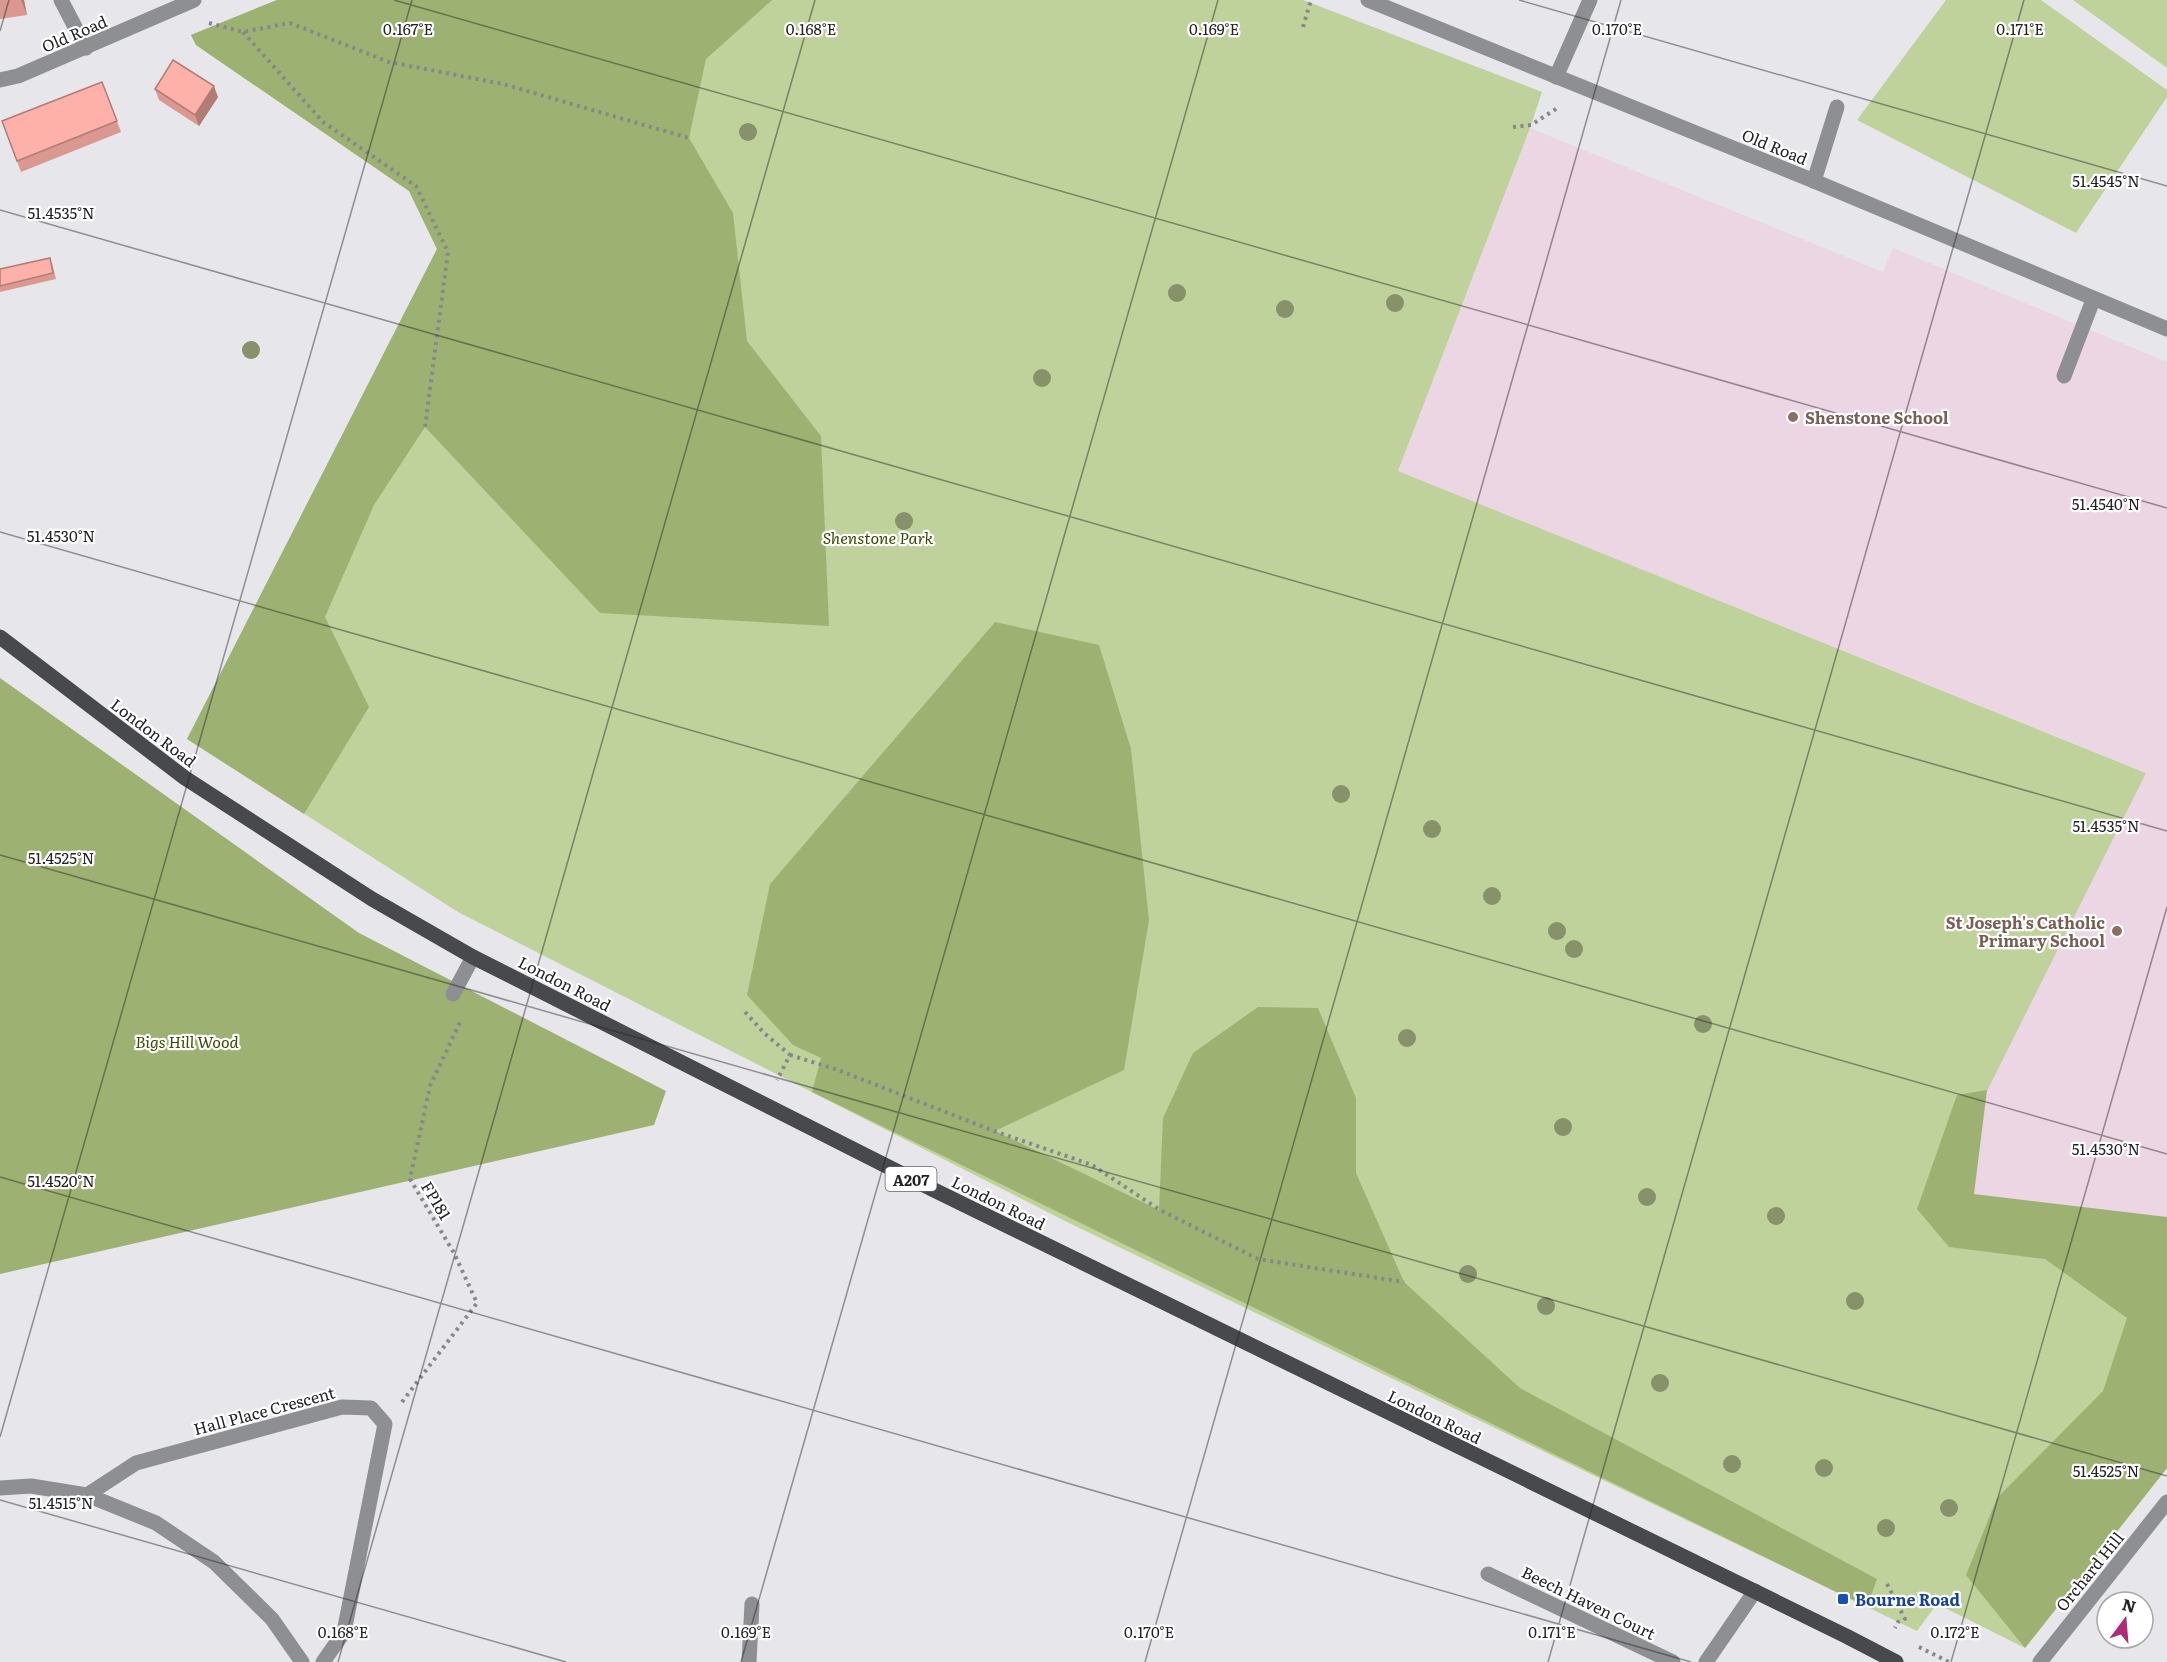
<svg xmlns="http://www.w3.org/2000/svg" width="2167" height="1662" font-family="Literata,serif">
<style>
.education{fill:#ecd6e3}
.green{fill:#bfd29b}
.forest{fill:#9db272}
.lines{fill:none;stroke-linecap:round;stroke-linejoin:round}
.path{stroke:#88878b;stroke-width:4;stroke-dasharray:3 4.5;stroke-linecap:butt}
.service{stroke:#8e8f92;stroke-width:15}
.minor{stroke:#8e8f92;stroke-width:15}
.tertiary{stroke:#8e8f92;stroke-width:15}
.primary{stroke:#47494d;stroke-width:15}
.tree{fill:#87916a}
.wall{fill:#da9890}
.shaded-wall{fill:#b17c76}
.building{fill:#fdb1a8;stroke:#b17c76;stroke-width:1.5}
.ticks{fill:none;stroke:#232224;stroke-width:1.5;stroke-opacity:0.45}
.education-dot{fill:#8d6e63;stroke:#fff;stroke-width:2}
.transit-dot{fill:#1a4fb4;stroke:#fff;stroke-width:2}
.labels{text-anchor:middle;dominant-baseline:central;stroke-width:4.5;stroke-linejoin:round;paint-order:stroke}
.shield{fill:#fff;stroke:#656466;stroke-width:1.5}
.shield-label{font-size:15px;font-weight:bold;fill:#232224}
.street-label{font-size:16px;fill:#232224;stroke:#fff}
.education-label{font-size:16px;font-weight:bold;fill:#785e54;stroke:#fff;text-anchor:start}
.park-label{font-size:16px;font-style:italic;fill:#384b00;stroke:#fff}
.transit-label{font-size:16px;font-weight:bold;fill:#164399;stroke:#fff;text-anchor:start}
.ticks-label{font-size:15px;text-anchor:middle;fill:#232224;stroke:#fff;stroke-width:4.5;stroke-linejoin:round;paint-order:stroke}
</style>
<rect width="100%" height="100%" fill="#e7e6eb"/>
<polygon class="education" points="1530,128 1883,272 1893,248 2167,362 2167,1267 1935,1194 2145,772 1398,471"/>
<g class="green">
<polygon points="277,0 1303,0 1542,92 1530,128 1398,471 2146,773 1936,1193 2167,1267 2167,1468 2025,1648 1937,1604 1917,1631 1069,1223 458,912 187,739 437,249 409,191 196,45 191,35"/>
<polygon points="1946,0 2041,0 2167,90 2167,97 2076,233 1857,120"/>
<polygon points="2073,0 2167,0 2167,68"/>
</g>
<g class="forest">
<polygon points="277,0 772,0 706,59 689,138 733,213 747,341 821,436 829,626 600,613 425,427 374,505 325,617 369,707 304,814 187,739 437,249 409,191 196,45 191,35"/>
<polygon points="995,622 1099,645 1131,749 1149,920 1124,1070 995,1131 1159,1210 1163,1118 1193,1053 1258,1007 1318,1008 1356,1098 1356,1173 1404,1282 1520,1388 1877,1579 1867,1607 812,1092 821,1058 793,1045 747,995 770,884"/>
<polygon points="0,678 359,933 666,1091 654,1125 0,1274"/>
<polygon points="1987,1090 1974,1194 2167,1217 2167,1468 2025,1648 1966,1575 1997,1498 2103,1391 2127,1318 2045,1259 1949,1247 1917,1209 1957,1095"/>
</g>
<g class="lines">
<g class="path">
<polyline points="209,23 243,32 290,23 389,62 503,84 689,138"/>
<polyline points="1303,27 1311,0"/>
<polyline points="243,32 323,122 416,186 448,252 425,427"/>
<polyline points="1513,127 1531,125 1559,107"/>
<polyline points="745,1012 764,1033 790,1055 777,1080"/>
<polyline points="790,1055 838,1070 994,1131 1092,1165 1160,1210 1258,1259 1404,1282"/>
<polyline points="402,1402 477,1303 454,1253 410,1179 430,1086 461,1020"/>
<polyline points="1887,1584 1905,1619 1898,1622 1895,1628"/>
<polyline points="1919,1647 1949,1662"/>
</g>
<g class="service">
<polyline points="1814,181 1837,107"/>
<polyline points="2064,376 2093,300"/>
<polyline points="453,994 473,957"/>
</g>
<g class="minor">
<polyline points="61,0 86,48"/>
<polyline points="1556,77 1590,0"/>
<polyline points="0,1488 31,1486 87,1495 156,1523 214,1562 272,1619 302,1662"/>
<polyline points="87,1495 136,1463 342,1407 371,1408 385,1424 344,1632 323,1662"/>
<polyline points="1488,1574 1673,1662"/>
<polyline points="749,1662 752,1604"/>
<polyline points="1706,1662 1755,1591"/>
<polyline points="2040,1662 2167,1502"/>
</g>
<g class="tertiary">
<polyline points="1368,0 1814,181 2167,329"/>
<polyline points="0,80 18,76 194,0"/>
</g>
<polyline class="primary" points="0,637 185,778 372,899 473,957 934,1190 1846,1636 1896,1662"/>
</g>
<g class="tree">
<circle cx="748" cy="132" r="9"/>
<circle cx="1177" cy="293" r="9"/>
<circle cx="1395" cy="303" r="9"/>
<circle cx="1285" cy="309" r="9"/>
<circle cx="251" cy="350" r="9"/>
<circle cx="1042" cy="378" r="9"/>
<circle cx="904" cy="521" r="9"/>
<circle cx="1341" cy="794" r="9"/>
<circle cx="1432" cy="829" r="9"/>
<circle cx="1492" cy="896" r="9"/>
<circle cx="1557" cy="931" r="9"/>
<circle cx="1574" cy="949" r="9"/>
<circle cx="1703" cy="1024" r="9"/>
<circle cx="1407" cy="1038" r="9"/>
<circle cx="1563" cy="1127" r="9"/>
<circle cx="1647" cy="1197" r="9"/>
<circle cx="1776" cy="1216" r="9"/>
<circle cx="1468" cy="1274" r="9"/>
<circle cx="1855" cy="1301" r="9"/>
<circle cx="1546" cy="1306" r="9"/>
<circle cx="1660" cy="1383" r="9"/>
<circle cx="1732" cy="1464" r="9"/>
<circle cx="1824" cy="1468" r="9"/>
<circle cx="1949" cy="1508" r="9"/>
<circle cx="1886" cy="1528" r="9"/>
</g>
<g class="wall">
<polygon points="0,0 24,0 27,15 0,19"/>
<polygon points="102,82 121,132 21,172 2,121"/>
<polygon points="155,89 218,97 199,126 159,100"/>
<polygon points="52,263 56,279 0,292 0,269"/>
</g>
<g class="shaded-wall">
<polygon points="21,0 24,0 27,15"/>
<polygon points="214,86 218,97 199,126 195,115"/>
</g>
<g class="building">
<polygon points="173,60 214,86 195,115 155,89"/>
<polygon points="102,82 117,121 17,161 2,121"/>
<polygon points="50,258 53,273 0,286 0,269"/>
</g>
<path class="ticks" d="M 394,0 L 2167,508M 1519,0 L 2167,186M 0,31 L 9,0M 0,210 L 2167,831M 0,532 L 2167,1154M 0,855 L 2167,1476M 0,1177 L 1691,1662M 0,1437 L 412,0M 0,1500 L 566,1662M 338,1662 L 815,0M 741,1662 L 1218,0M 1145,1662 L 1621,0M 1548,1662 L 2024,0M 1951,1662 L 2167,907"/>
<g class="education-dot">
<circle cx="1793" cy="417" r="6"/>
<circle cx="2117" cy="931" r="6"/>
</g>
<rect class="transit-dot" x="1837" y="1593" width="12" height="12" rx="3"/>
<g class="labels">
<rect class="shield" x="885.5" y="1167" width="51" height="24" rx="4.5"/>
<g class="shield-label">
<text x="911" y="1179">A207</text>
</g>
<g class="street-label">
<text transform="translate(74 33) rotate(-23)">Old Road</text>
<text transform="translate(1775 146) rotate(22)">Old Road</text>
<text transform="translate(154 732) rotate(37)">London Road</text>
<text transform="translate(565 983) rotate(27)">London Road</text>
<text transform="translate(437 1200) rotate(59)">FP181</text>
<text transform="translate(999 1202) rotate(26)">London Road</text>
<text transform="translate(264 1410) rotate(-15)">Hall Place Crescent</text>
<text transform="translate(1435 1416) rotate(26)">London Road</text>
<text transform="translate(2089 1571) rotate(-51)">Orchard Hill</text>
<text transform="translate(1589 1602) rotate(26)">Beech Haven Court</text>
</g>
<g class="education-label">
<text x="1805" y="417">Shenstone School</text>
<text x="2105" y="922" text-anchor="end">St Joseph's Catholic<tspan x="2105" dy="18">Primary School</tspan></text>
</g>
<g class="park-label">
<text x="878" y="537">Shenstone Park</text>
<text x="187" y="1041">Bigs Hill Wood</text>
</g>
<g class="transit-label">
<text x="1855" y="1599">Bourne Road</text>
</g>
</g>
<g class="ticks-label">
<text x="408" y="35">0.167°E</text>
<text x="811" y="35">0.168°E</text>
<text x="1214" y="35">0.169°E</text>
<text x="1617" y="35">0.170°E</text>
<text x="2020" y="35">0.171°E</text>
<text x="2106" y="187">51.4545°N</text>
<text x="61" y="219">51.4535°N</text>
<text x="2106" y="510">51.4540°N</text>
<text x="61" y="542">51.4530°N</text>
<text x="2106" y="832">51.4535°N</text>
<text x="61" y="864">51.4525°N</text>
<text x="2106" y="1155">51.4530°N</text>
<text x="61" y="1187">51.4520°N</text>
<text x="2106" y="1477">51.4525°N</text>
<text x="61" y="1509">51.4515°N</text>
<text x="343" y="1638">0.168°E</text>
<text x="746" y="1638">0.169°E</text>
<text x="1149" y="1638">0.170°E</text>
<text x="1552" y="1638">0.171°E</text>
<text x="1955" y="1638">0.172°E</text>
</g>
<g transform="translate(2125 1620) rotate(16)"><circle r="28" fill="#ffffff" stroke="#a7a7a7" stroke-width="1.5"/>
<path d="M0-4.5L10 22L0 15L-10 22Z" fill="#ac2c7a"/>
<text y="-9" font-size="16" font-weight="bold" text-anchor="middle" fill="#232224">N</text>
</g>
</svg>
